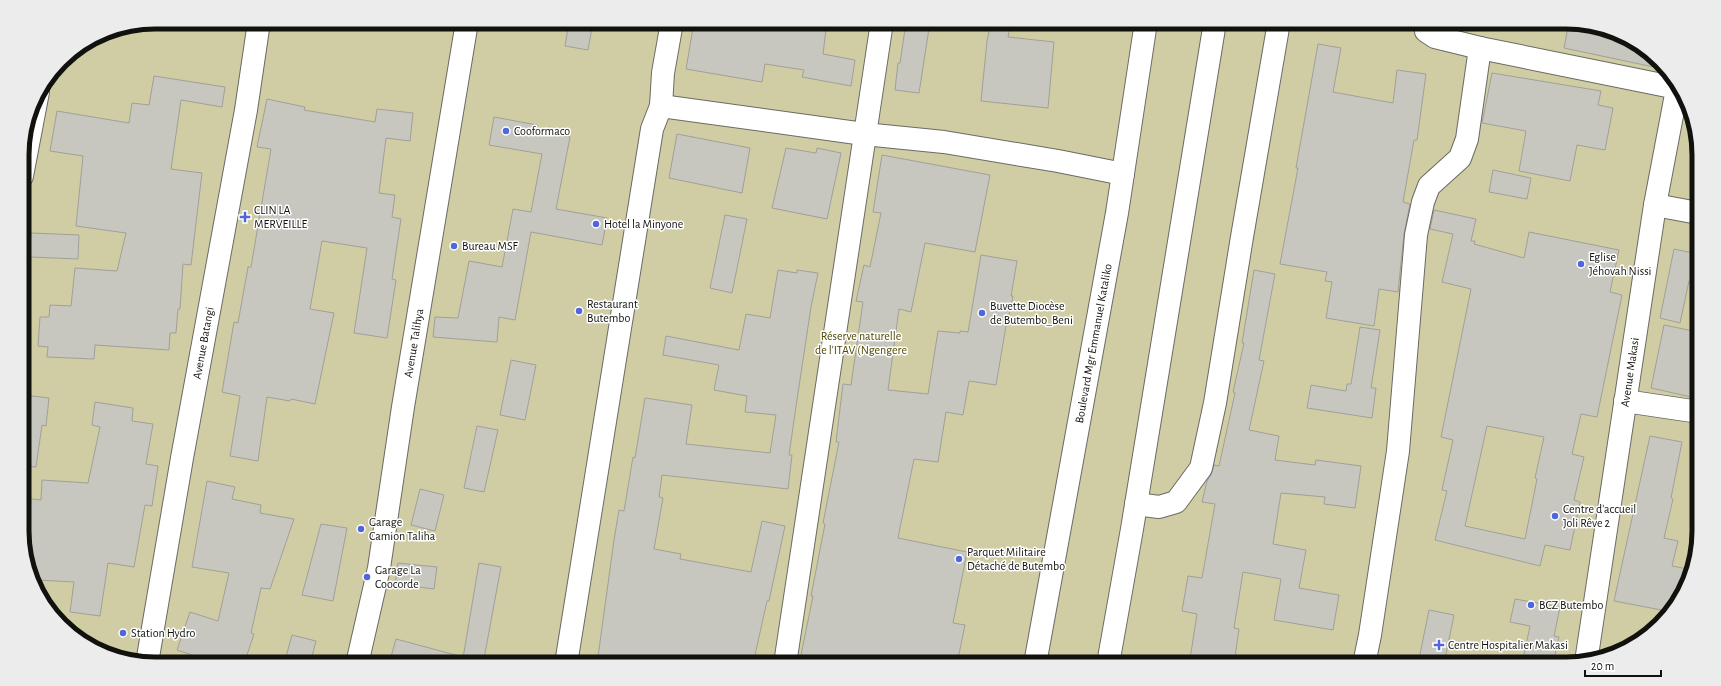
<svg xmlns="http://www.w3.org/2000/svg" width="1721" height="686" font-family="'Alegreya Sans',sans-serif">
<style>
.green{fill:#d0cda4}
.building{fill:#c8c7bf;stroke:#a1a098;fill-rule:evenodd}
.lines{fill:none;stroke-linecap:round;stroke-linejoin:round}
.street-casing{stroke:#6b6a63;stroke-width:24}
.secondary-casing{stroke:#6b6a63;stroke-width:24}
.street{stroke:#fff;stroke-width:22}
.secondary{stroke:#fff;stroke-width:22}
.poi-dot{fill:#5166dc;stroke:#fff;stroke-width:1.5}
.labels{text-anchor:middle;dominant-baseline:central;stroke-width:3;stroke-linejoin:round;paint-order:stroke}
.poi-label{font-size:12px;fill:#11110e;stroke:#fff;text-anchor:start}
.park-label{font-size:12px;fill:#4f4800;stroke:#fff}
.street-label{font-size:12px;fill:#11110e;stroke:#fff}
.rim{fill:none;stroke:#11110e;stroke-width:5}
</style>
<rect width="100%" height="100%" fill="#e6e5dd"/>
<polygon class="green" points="155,22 1566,22 1609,29 1666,67 1685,96 1698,137 1699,531 1692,574 1672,612 1647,637 1609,657 1575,664 155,664 112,657 55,619 25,557 22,146 36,96 67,55 104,32"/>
<g class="building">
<polygon points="569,22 593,22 588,50 565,46"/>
<polygon points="694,22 756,22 789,28 789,22 827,22 823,54 855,60 851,86 802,77 804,70 765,64 762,82 686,69"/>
<polygon points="906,22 930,22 919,93 895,90 898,63 900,63"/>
<polygon points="991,22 1011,22 1008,37 1054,42 1048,108 981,101 987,41"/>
<polygon points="1569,22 1609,29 1666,67 1668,70 1564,48"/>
<polygon points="1318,44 1341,48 1333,92 1393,103 1397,70 1426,74 1417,140 1414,140 1403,202 1410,204 1404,234 1398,292 1379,289 1374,326 1326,318 1332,282 1325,281 1327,272 1280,264 1298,168 1296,168"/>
<polygon points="1492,73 1601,91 1598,105 1613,108 1605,150 1577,145 1570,181 1519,171 1526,131 1482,123"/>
<polygon points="154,76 225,87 222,107 181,100 171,169 202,173 191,265 183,264 180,309 178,309 176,333 170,333 169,350 95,345 94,359 47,357 48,347 38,346 40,317 49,317 50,305 71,306 75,268 117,271 126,233 76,226 83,156 50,151 57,111 129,123 132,103 149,105"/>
<polygon points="267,99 305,107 304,110 375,122 377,109 413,113 410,141 386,138 379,193 395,195 392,217 401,219 392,279 396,280 387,338 354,333 367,248 322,241 310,309 334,313 315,404 291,399 290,401 267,397 258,461 230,456 240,396 222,392 234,322 238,323 248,267 251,267 271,149 257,147"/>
<polygon points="494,117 537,125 536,129 570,137 556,209 607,218 602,245 531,232 515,320 499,317 497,342 433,337 435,317 458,318 469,261 502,267 513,209 531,212 542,154 489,145"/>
<polygon points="677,134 750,148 742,193 669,178"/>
<polygon points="786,148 816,153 817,148 841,153 827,219 772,208"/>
<polygon points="882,155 990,175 975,252 925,243 911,312 899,309 888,390 928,394 938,331 960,333 960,331 968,332 981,255 1017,261 1011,296 1013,296 1008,320 1007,320 996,385 969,381 963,415 946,412 938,462 914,459 898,538 967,552 953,623 965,625 957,664 846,664 801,655 813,596 811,596 825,524 823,523 839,442 836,442 843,384 851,385 863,302 856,301 864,265 870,267 881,213 873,212"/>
<polygon points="1493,170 1531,178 1527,199 1489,192"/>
<path d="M 1434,210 L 1476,219 L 1471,241 L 1475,241 L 1474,244 L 1524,258 L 1529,232 L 1619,250 L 1610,292 L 1622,295 L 1597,417 L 1581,414 L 1572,454 L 1584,457 L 1574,500 L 1580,502 L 1570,550 L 1545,545 L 1540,566 L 1435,540 L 1447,491 L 1442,490 L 1453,440 L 1441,437 L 1471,289 L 1442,282 L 1453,234 L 1430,229 ZM 1487,426 L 1544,437 L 1535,478 L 1537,479 L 1525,539 L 1465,526 Z"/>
<polygon points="725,215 747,219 732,293 710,288"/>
<polygon points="31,233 79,235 78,259 29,257"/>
<polygon points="1674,249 1698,254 1698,283 1689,281 1680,323 1660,318"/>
<polygon points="778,270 797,273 797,270 818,273 811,307 798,393 789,455 792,455 788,489 662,475 659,497 663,498 654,549 681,554 680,559 751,572 762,521 785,526 769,601 767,601 753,664 716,664 689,658 689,664 597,664 614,540 619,510 624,511 633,457 635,458 645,398 692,405 686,444 770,453 776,415 745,412 747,396 714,390 719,365 663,355 666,336 739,350 746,314 770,318"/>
<polygon points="1254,270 1275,274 1259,360 1264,361 1249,430 1279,436 1275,460 1315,465 1316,460 1361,466 1355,508 1324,504 1325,497 1281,493 1273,544 1306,550 1299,588 1339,595 1333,630 1274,620 1281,579 1243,572 1234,628 1239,629 1234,664 1226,664 1190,659 1197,614 1182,611 1188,576 1202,578 1215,504 1202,502 1207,481 1211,475 1214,465 1219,466 1235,393 1233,392 1244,343 1242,343"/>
<polygon points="1664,325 1698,332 1698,357 1691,397 1651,388"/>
<polygon points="1360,327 1380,330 1371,388 1376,388 1372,418 1307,408 1311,385 1346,391 1347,384 1351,384"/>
<polygon points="511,360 536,365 525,420 500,415"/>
<polygon points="24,395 49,398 46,426 42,425 36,467 24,466"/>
<polygon points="95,402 133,408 132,421 153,424 146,464 158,466 152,506 145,505 134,567 108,563 100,616 70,612 74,582 36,580 25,557 24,498 41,500 42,480 88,483 100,427 92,425"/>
<polygon points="477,426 498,430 484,492 464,488"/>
<polygon points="1650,436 1682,442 1671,498 1673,499 1664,538 1678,541 1672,566 1693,570 1672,612 1614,601"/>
<polygon points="207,481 235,487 232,499 261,505 260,513 294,519 270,589 261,588 251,633 254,634 244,664 219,664 177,650 190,612 218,621 229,573 192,567"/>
<polygon points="420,489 444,495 435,531 411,525"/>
<polygon points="321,524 347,528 333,601 302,595"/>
<polygon points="398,563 437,567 434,589 395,584"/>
<polygon points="479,563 501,567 483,664 462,664"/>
<polygon points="1515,599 1560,607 1554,636 1559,637 1553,664 1522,664 1530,626 1510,622"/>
<polygon points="1429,610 1454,615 1444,664 1418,664"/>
<polygon points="292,635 316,641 310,664 284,664"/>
<polygon points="396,639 463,657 462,664 389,664"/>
</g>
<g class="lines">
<g class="street-casing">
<g id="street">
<polyline points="1426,22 1426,31 1435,37 1480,48 1677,88"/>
<polyline points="661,106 864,134 944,142 1058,161 1123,174"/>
<polyline points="22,176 38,92"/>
<polyline points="1655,205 1698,213"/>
<polyline points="1625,401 1699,412"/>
<polyline points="1136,504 1159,507 1176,502 1201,468 1215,403 1242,237 1279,22"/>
<path id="s1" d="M 1586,662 L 1655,205 L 1678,84"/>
<path id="s2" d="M 147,663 L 182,458 L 246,110 L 259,22"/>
<path id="s3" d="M 357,664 L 379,568 L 403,407 L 467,22"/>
<polyline points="566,664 652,129 661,106 663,73 672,22"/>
<polyline points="785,664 882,22"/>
<polyline points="1364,664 1370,635 1398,451 1416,235 1423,202 1429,186 1460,158 1467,139 1480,48"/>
</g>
</g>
<g class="secondary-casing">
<g id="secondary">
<path id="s4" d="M 1035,664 L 1117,213 L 1146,22"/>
<polyline points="1108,664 1132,529 1215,22"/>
</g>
</g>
<use href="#street" class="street"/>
<use href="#secondary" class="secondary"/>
</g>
<g class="poi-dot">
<circle cx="506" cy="131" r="4"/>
<path d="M243 211h4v4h4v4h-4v4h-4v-4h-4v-4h4z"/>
<circle cx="596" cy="224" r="4"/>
<circle cx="454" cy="246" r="4"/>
<circle cx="1581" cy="264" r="4"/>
<circle cx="579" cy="311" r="4"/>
<circle cx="982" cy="313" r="4"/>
<circle cx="1555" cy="516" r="4"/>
<circle cx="361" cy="529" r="4"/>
<circle cx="959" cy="559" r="4"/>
<circle cx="367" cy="577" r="4"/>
<circle cx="1531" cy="605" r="4"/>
<circle cx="123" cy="633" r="4"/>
<path d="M1437 639h4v4h4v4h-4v4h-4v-4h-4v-4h4z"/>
</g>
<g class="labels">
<g class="poi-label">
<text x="514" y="131">Cooformaco</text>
<text x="254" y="210">CLIN LA<tspan x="254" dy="14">MERVEILLE</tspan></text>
<text x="604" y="224">Hotel la Minyone</text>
<text x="462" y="246">Bureau MSF</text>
<text x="1589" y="257">Eglise<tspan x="1589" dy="14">Jéhovah Nissi</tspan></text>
<text x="587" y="304">Restaurant<tspan x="587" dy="14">Butembo</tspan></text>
<text x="990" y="306">Buvette Diocèse<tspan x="990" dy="14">de Butembo_Beni</tspan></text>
<text x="1563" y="509">Centre d'accueil<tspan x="1563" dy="14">Joli Rêve 2</tspan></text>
<text x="369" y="522">Garage<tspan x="369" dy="14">Camion Taliha</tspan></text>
<text x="967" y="552">Parquet Militaire<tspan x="967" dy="14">Détaché de Butembo</tspan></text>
<text x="375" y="570">Garage La<tspan x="375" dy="14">Coocorde</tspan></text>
<text x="1539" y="605">BCZ Butembo</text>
<text x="131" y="633">Station Hydro</text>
<text x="1448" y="645">Centre Hospitalier Makasi</text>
</g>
<g class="park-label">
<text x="861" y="336">Réserve naturelle<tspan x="861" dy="14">de l'ITAV (Ngengere</tspan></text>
</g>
<g class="street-label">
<text stroke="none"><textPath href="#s2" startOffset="325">Avenue Batangi</textPath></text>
<text stroke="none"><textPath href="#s3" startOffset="326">Avenue Talihya</textPath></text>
<text stroke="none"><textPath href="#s4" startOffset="326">Boulevard Mgr Emmanuel Kataliko</textPath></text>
<text stroke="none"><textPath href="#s1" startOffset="293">Avenue Makasi</textPath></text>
</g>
</g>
<path d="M0 0H1721V686H0ZM155 29H1566A126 126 0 0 1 1692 155V531A126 126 0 0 1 1566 657H155A126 126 0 0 1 29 531V155A126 126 0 0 1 155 29Z" fill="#ececec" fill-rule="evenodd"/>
<path class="rim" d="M155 29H1566A126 126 0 0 1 1692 155V531A126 126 0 0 1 1566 657H155A126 126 0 0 1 29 531V155A126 126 0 0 1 155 29Z"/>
<path d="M1585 670v6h76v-6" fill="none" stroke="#11110e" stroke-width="2"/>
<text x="1591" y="670" font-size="12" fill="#11110e" stroke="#ffffff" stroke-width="3" paint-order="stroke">20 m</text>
</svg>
